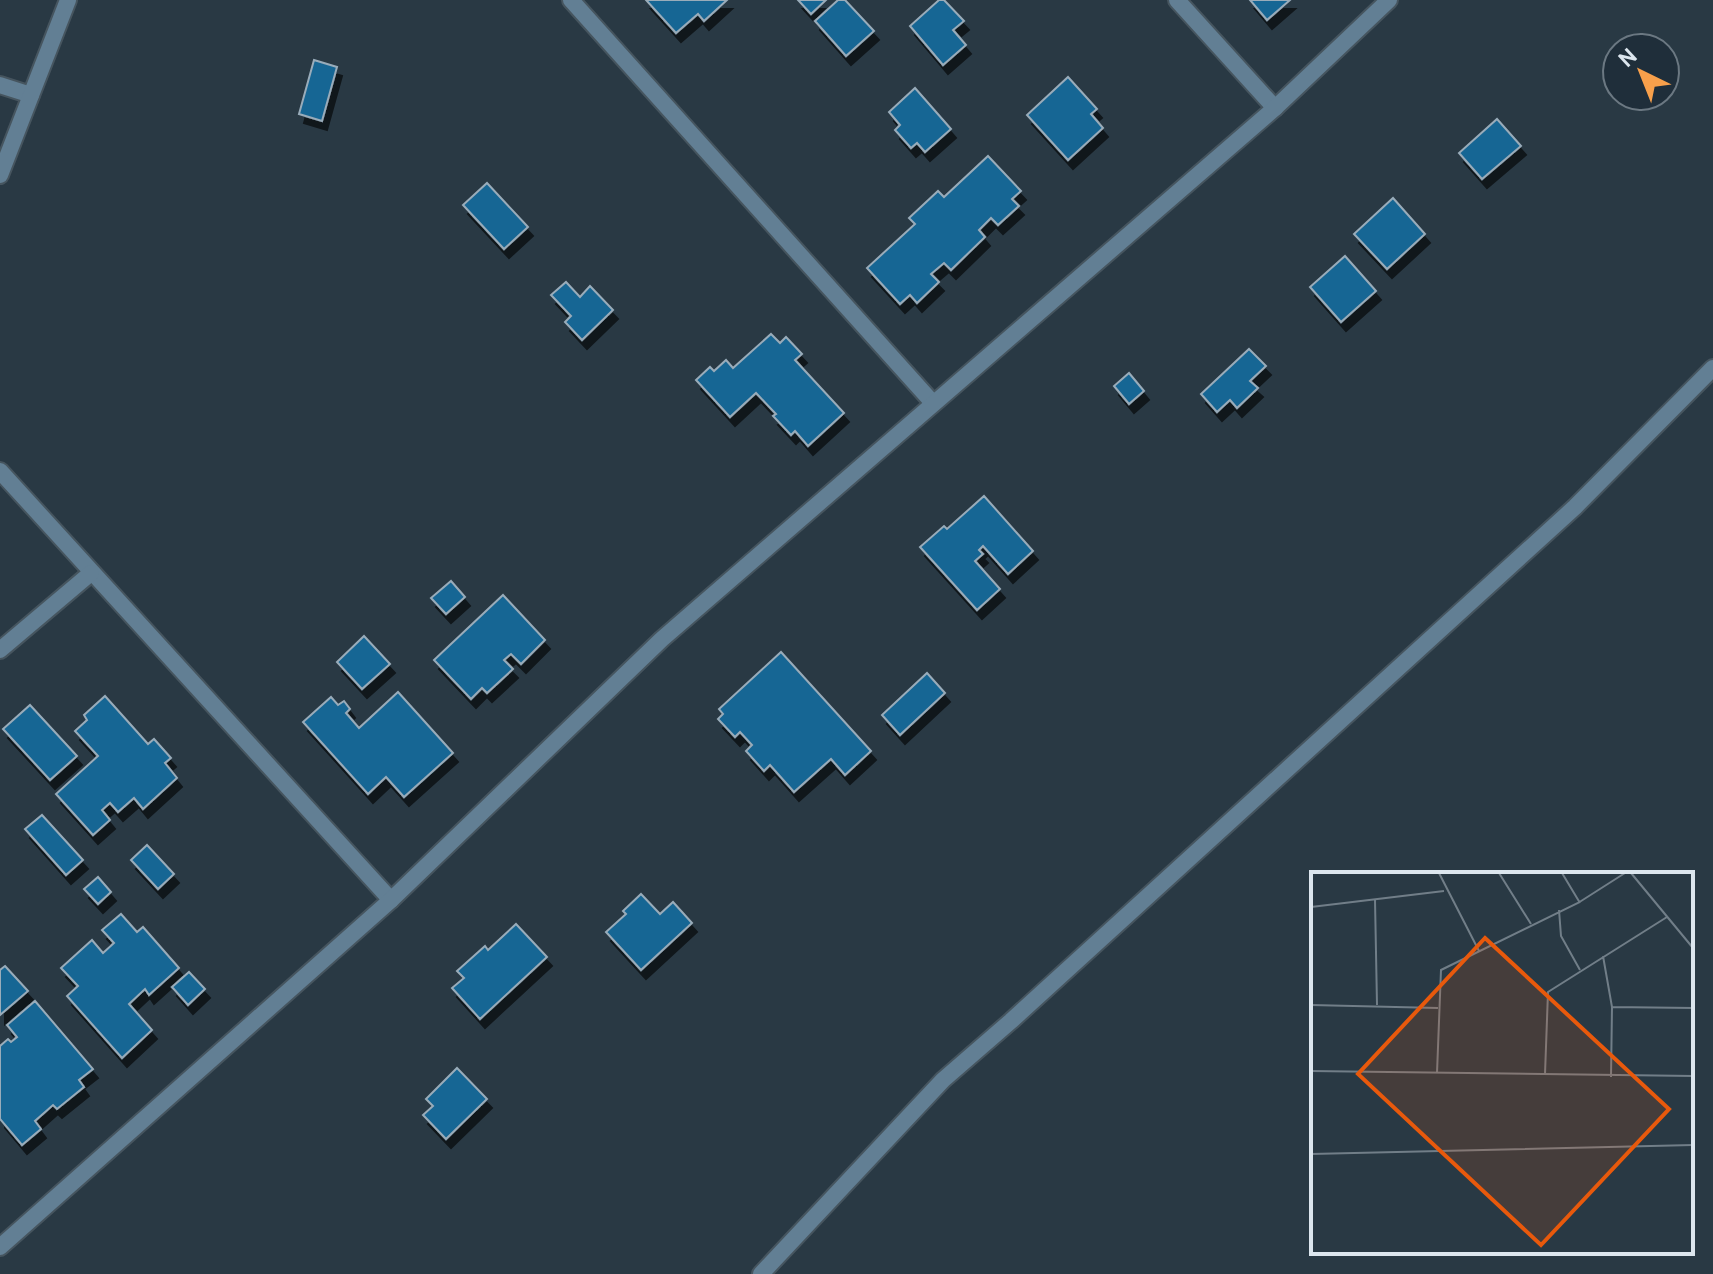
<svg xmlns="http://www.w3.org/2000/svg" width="1713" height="1274" font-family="Overpass,sans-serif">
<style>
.building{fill:#186694;stroke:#99acba;stroke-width:2;filter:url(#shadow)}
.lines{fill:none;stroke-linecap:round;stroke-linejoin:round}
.minor-casing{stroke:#46555f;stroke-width:20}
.minor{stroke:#627f94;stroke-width:16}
.inset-road{fill:none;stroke:#717e88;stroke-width:2}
.view{fill:#e8590c;fill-opacity:0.15;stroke:#e8590c;stroke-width:4}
.inset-edge{fill:none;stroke:#dce6ee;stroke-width:4}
</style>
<defs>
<filter id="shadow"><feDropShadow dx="5" dy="9" stdDeviation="0" flood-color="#0009"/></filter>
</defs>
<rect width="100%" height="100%" fill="#293944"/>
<g class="building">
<polygon points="646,0 727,0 704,21 698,14 676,33"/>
<polygon points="798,0 826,0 811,14"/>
<polygon points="838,0 845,0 874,31 846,56 815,21"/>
<polygon points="939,0 944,0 964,21 953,30 966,45 943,65 910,26"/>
<polygon points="1250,0 1290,0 1267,20"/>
<polygon points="314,60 337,67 322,121 299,114"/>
<polygon points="1068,77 1097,109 1091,114 1103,128 1068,160 1027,115"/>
<polygon points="915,88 951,129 925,152 917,143 911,148 895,130 900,125 889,112"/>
<polygon points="1497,119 1521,146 1482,179 1459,153"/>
<polygon points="988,156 1021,191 1012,199 1019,206 998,225 991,218 979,230 985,237 951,270 944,263 931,274 939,282 917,303 910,295 900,304 867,268 915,224 909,218 938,191 944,197"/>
<polygon points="487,183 528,227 504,249 463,205"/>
<polygon points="1393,198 1425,234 1387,269 1354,234"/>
<polygon points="1345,256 1376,291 1341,322 1310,287"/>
<polygon points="566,282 580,297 590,286 613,310 582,340 565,322 571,316 551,295"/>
<polygon points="771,334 780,343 786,337 802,354 795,360 844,413 808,446 795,431 791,435 773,416 776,414 756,393 730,417 696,380 710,367 714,371 726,360 733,368"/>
<polygon points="1249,349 1266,366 1250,381 1258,388 1237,408 1230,400 1217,412 1201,394"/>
<polygon points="1129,373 1144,391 1129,404 1114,386"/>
<polygon points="984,496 1033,551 1008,574 983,546 979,550 983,554 975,561 1000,589 977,610 920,547 944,526 947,529"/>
<polygon points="451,581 465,597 446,614 431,598"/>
<polygon points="503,595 545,640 521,664 511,654 504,660 513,669 487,693 482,688 471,699 434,660"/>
<polygon points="364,636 390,664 362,689 337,662"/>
<polygon points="781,652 871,751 845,775 831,759 794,792 770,765 764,771 746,751 752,745 740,732 735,737 718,719 723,714 719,709"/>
<polygon points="927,673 945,693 900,735 882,715"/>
<polygon points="398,692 453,753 404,797 386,777 368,794 303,722 331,697 338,705 344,701 350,709 346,713 359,728"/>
<polygon points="105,696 148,744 154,739 171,758 165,763 177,778 143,809 134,798 118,812 110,803 102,810 110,820 93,835 56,794 98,756 75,731 87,720 84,715"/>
<polygon points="30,705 77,756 50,780 3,729"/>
<polygon points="42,815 83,860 66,875 25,829"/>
<polygon points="147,845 174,874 158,889 131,860"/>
<polygon points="98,877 111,892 98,904 84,889"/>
<polygon points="641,894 660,914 673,902 692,923 641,970 606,932 626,914 623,911"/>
<polygon points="121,914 137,932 143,927 179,968 149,995 145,989 129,1004 152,1030 122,1058 67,996 78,986 61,968 92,940 103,953 114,943 102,930"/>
<polygon points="516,924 547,957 480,1019 452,988 464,978 457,971 485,946 488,950"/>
<polygon points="5,966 28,991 0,1015 0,970"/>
<polygon points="189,972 205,989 188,1005 172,987"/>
<polygon points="35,1001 93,1069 79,1080 84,1087 57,1109 53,1105 35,1121 41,1129 22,1145 0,1119 0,1046 8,1039 11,1042 17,1037 7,1025"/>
<polygon points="457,1068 487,1099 446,1139 423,1115 433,1106 426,1099"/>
</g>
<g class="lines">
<g class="minor-casing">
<g id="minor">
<polyline points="571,0 933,403"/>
<polyline points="1177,0 1275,108"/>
<polyline points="0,85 31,95"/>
<polyline points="0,175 68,0"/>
<polyline points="0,471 391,900"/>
<polyline points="0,650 91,573"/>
<polyline points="0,1247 391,900 662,639 1275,108 1389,0"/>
<polyline points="761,1274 943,1080 1011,1021 1575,507 1713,368"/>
</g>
</g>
<use href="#minor" class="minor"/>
</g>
<g transform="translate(1311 872)">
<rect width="382" height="382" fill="#293944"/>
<path class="inset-road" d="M 128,1 L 168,79M 188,1 L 220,52M 251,1 L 269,31M 320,1 L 382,76M 64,28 L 66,133M 0,35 L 133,19M 248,38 L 250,64 L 269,98M 292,84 L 301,135 L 300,205M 0,133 L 127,136M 301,135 L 382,136M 0,199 L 382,204M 126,201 L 130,98 L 267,31 L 314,1M 234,202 L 237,120 L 356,45M 0,282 L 382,273"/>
<path class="view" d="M 174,66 L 358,237 L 230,373 L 47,202 Z"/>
<rect width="382" height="382" class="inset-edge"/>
</g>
<g transform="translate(1641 72) rotate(317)"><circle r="38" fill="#1f2e3a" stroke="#6b7882" stroke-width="2"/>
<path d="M0-6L14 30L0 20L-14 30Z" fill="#f8a04b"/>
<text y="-12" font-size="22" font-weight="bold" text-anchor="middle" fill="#dce6ee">N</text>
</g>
</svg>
